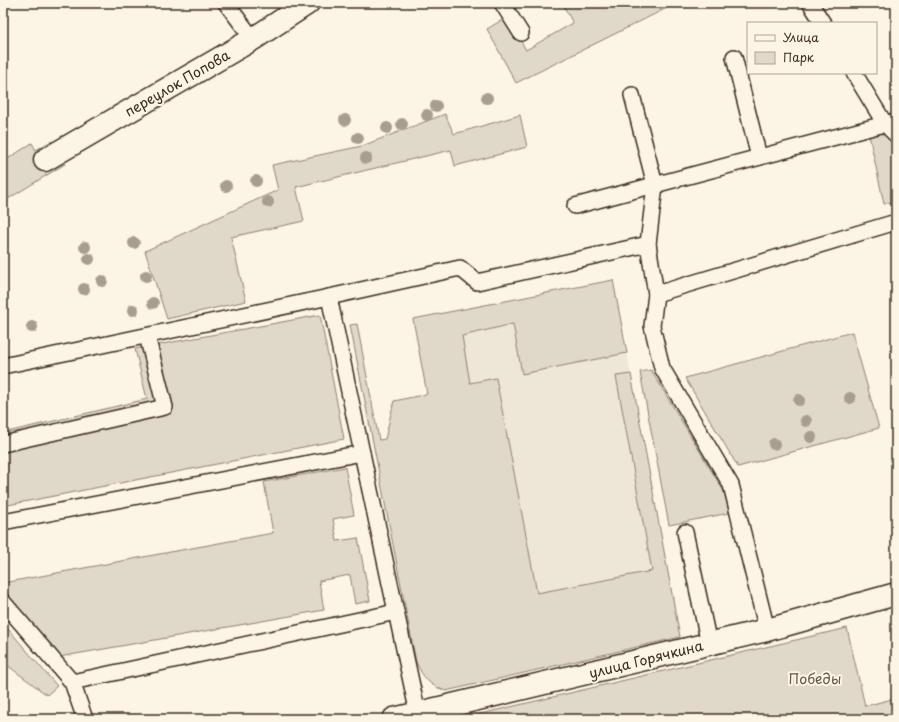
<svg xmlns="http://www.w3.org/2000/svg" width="899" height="722" font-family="'Playpen Sans',sans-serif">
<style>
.built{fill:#eee6d6}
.green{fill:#e0d8c8;stroke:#8e8173}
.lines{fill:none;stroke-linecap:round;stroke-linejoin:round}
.lane-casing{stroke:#3b2a1e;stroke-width:18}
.street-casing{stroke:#3b2a1e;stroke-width:25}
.lane{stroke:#fcf5e5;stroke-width:15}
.street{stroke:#fcf5e5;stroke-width:22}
.tree{fill:#a89e8f}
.labels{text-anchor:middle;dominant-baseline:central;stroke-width:4;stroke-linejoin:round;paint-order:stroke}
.street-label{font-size:14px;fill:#3b2a1e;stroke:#fcf5e5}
.park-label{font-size:14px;fill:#645648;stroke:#fcf5e5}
</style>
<rect width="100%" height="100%" fill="#fcf5e5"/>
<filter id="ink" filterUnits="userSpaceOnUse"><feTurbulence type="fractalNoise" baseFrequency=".025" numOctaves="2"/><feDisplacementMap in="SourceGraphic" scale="8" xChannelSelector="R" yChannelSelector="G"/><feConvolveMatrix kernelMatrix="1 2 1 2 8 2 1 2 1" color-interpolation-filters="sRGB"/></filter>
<g filter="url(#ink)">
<polygon class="built" points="613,280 677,617 477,656 379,440 385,439 394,401 427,394 413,319"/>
<g class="green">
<polygon points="562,3 677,3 516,83 487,29 507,17 526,50 573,23"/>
<polygon points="445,114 454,134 520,115 527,147 455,166 451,150 296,187 304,221 231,237 246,301 167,319 145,251 278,190 272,165 362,146"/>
<polygon points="896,128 896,201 884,204 869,135"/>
<polygon points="51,141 65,164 3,202 3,162 32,143 36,150"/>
<path d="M 613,280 L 627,353 L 522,374 L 513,324 L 462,336 L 470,383 L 496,378 L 537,593 L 652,571 L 616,376 L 631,374 L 680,637 L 446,691 C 430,686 423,678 416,662 L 350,325 L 357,324 L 379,440 L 385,439 L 394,401 L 427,394 L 413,319 Z"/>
<polygon points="320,315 344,439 3,506 3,433 147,399 135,349"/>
<polygon points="852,332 879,428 738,467 685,378"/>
<polygon points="651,370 726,495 729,513 669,525 640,372"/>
<polygon points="345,467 354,515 333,519 337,541 358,538 370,601 355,604 350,575 319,581 324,610 59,657 3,594 3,583 273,533 264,482"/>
<polygon points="3,623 57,686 47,695 3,662"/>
<polygon points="847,628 865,706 896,698 896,719 459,719"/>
</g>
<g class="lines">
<g class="lane-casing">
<g id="lane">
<polyline points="226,3 253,39"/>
<polyline points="502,3 521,33"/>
<polyline points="810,3 823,23"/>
<polyline points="734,57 759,157"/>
<polyline points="854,73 885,124 896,135"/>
<polyline points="632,95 655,185 648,244 656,294 896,222"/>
<polyline points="575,206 896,121"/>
<polyline points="656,294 652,326 662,368 731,485 767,630"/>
<polyline points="3,366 329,297 460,268 477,282 648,244"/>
<polyline points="3,444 165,407 147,336"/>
<polyline points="362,453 418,714"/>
<polyline points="3,522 362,453 329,297"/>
<polyline points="685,532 709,644"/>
<polyline points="3,602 72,682 85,719"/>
<polyline points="72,682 396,612"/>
</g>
</g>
<g class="street-casing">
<g id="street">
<polyline points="45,160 253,39 308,3"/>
<polyline points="394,719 767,630 896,594"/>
</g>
</g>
<use href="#lane" class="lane"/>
<use href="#street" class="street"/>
</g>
<g class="tree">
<circle cx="487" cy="98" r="6"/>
<circle cx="436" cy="106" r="6"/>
<circle cx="427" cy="115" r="6"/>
<circle cx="345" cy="120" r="6"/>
<circle cx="402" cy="124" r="6"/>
<circle cx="387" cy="128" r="6"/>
<circle cx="358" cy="138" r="6"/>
<circle cx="366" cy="158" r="6"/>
<circle cx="256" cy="181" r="6"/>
<circle cx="226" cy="186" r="6"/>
<circle cx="268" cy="202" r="6"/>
<circle cx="134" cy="243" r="6"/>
<circle cx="85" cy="247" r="6"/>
<circle cx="89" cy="259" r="6"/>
<circle cx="146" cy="276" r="6"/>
<circle cx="102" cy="281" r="6"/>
<circle cx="84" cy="289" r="6"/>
<circle cx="153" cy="303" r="6"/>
<circle cx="133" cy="310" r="6"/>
<circle cx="32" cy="327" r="6"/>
<circle cx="850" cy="398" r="6"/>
<circle cx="799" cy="400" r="6"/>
<circle cx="806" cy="421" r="6"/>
<circle cx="811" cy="437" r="6"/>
<circle cx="774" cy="444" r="6"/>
</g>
</g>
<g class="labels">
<g class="street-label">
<text transform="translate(177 83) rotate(-30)">переулок Попова</text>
<text transform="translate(646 659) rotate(-14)">улица Горячкина</text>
</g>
<g class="park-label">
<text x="815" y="678">Победы</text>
</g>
</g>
<rect width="899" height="722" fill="none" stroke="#fcf5e5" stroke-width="16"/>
<rect x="8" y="8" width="883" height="706" fill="none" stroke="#3b2a1e" stroke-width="1.5" filter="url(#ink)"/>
<rect x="747" y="22" width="130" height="52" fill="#fcf5e5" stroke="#afa495"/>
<rect x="755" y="35" width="20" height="6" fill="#fcf5e5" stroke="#afa495"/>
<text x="783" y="42" font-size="12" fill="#3b2a1e">Улица</text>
<rect x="755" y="52" width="20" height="12" fill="#e0d8c8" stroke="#afa495"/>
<text x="783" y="62" font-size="12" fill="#3b2a1e">Парк</text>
</svg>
